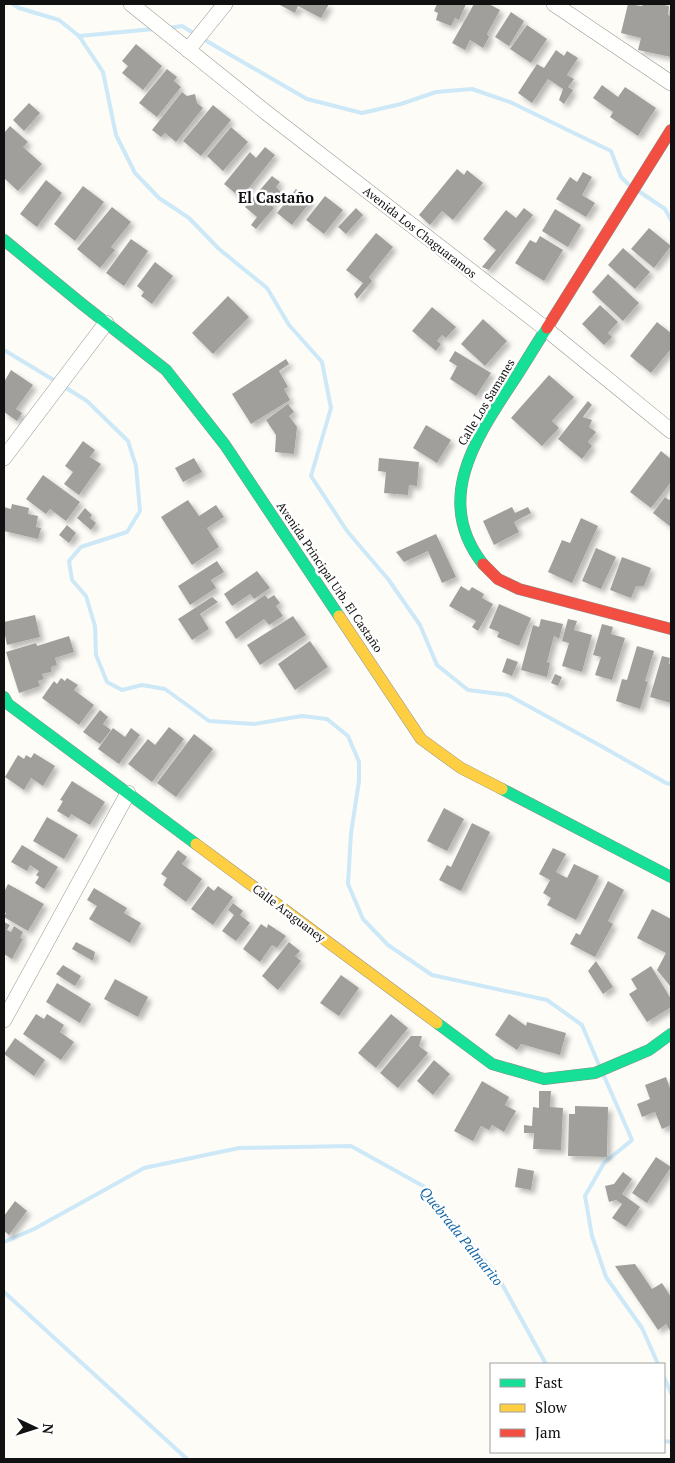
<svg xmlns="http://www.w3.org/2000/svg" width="675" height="1463" font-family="'PT Serif',serif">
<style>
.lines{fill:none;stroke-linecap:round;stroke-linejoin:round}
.stream{stroke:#cde8f7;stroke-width:4}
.building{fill:#a19f9c;filter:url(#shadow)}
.street-casing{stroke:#979795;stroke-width:16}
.fast-casing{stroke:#8e8d8b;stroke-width:12}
.slow-casing{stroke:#8e8d8b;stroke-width:12}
.jam-casing{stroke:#8e8d8b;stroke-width:12}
.street{stroke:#fffffe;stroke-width:15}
.fast{stroke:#16e098;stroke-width:11}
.slow{stroke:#ffcf43;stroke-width:11}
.jam{stroke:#f24e42;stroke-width:11}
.labels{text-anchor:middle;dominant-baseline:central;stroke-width:5;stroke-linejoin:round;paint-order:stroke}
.street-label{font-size:12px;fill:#111;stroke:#fff}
.water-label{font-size:14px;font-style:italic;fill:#1768a6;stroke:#fff}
.quarter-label{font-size:15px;font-weight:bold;fill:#111;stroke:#fff}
</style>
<defs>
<filter id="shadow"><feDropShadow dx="4" dy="4" stdDeviation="2.5" flood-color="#0004"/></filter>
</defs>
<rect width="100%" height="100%" fill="#fdfcf7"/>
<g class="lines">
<g class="stream">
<polyline points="13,4 19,8 59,20 79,36 103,72 116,135 135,173 159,198 189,218 219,249 267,288 289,325 322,362 331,408 311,476 347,531 388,579 420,625 437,665 468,690 508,695 601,746 666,783 671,784"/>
<polyline points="169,28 182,26 195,34"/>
<polyline points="79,36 154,29"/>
<polyline points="203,39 307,99 362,113 401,104 436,92 472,89 510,102 611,151 621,177 628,184"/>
<polyline points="640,192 665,209 671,220"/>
<polyline points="4,350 57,382"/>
<polyline points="63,386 87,401 128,441 136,466 140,511 127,532 81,547 69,561 72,580 86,596 95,626 96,655 107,682 122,690 142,685 165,689 209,721 254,724 302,716 327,719 348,736 359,762 359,781 351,833 348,884 363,919 388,945 432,975 547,1000 582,1025 599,1065"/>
<polyline points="604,1076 632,1140 604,1163 585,1196 592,1236 606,1277 642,1328 658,1364"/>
<polyline points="4,1242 34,1229 144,1168 239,1148 351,1146 423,1186 497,1275 546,1364"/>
<polyline points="4,1292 187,1459"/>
<polyline points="664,1377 671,1393"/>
<polyline points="664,1441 671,1442"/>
</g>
</g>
<g class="building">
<polygon points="278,4 329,4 321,18 298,6 295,13"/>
<polygon points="437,4 466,4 459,20 455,18 451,26 436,20 438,13 434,11"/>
<polygon points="474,4 489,4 500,10 487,34 489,37 483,48 470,40 465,50 452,43"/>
<polygon points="628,4 642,6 643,4 660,4 669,6 668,15 671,16 671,57 638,50 641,38 621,33"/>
<polygon points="511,12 524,21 509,46 495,37"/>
<polygon points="527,25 547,39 531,63 510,49"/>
<polygon points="136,44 162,66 143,90 122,73 128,66 122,61"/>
<polygon points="556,50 564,56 567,51 578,58 567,75 574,79 568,87 573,90 564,104 559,100 563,89 548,79 532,103 518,93 537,64 544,68"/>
<polygon points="167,69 177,77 174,81 181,87 157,117 139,103"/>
<polygon points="602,85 618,97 625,87 656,108 638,136 610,117 613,112 593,98"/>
<polygon points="182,92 187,96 195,94 197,103 203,108 176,142 165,133 161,137 152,130"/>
<polygon points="29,103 40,113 24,131 13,120"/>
<polygon points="213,105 231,120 201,156 183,141"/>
<polygon points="10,126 28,142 23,147 42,164 18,191 5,179 4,180 4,133"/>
<polygon points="231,127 248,142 223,171 207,156"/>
<polygon points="265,147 275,155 241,198 224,184 250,152 256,158"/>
<polygon points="457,169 464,175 467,170 483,183 453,220 442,211 430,225 419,215"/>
<polygon points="583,172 592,177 582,195 595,203 586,217 556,199 570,177 577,182"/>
<polygon points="272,176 280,182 276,187 281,192 271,205 274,208 256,229 251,225 257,217 245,207"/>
<polygon points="46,180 62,193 37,227 20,214"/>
<polygon points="83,186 104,202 75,241 54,224"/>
<polygon points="296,189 311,201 292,225 277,213"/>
<polygon points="325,196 343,210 324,234 306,220"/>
<polygon points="112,207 131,222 111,247 115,250 100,268 77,249"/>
<polygon points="356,208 363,215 346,234 338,227"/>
<polygon points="524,208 533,215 489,270 482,267 496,250 483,239 506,210 516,218"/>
<polygon points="555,209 581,225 568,247 542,231"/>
<polygon points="649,228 671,246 654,268 631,249"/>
<polygon points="376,233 393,247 369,277 372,281 357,299 354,294 363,283 346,270"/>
<polygon points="540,236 563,250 544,281 515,263 530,240 536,243"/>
<polygon points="131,239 148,251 124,286 106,273"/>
<polygon points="623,248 650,272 635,289 608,265"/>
<polygon points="155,262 173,276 152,304 141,296 144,292 137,286"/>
<polygon points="608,274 639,303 623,321 592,292"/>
<polygon points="228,296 249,317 213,354 192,333"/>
<polygon points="600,305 618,322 608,333 612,337 604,345 582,324"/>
<polygon points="432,307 456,327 446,338 442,335 437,341 441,344 436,351 412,331"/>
<polygon points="483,319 507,341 485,366 461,344"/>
<polygon points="657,322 671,333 671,349 651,373 630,356"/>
<polygon points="455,351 491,373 476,396 450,379 457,366 449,361"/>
<polygon points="286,359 289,364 279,371 288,387 284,389 290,400 251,424 232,394"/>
<polygon points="11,370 33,385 16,409 22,413 17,421 4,412 4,382"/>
<polygon points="549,375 574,397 552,421 559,428 542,446 511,418"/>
<polygon points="588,401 592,405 583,417 592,420 589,427 596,432 588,442 592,446 582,459 558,439"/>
<polygon points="288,404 294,412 289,416 297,427 294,454 275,452 276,435 266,420"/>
<polygon points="426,425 451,440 437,463 413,448"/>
<polygon points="83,441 95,450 90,457 101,464 79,495 64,484 73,472 65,466"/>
<polygon points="661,451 671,459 671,482 651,508 630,492"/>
<polygon points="194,458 202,472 183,482 175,468"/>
<polygon points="379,458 419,462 417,486 409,485 408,495 384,493 386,472 378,471"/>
<polygon points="43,475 80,502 66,521 50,509 46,514 26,499"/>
<polygon points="665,497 669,500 671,498 671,527 653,513"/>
<polygon points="188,500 199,516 216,505 224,517 207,528 219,547 192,565 161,517"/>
<polygon points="12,504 29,508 28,514 38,516 36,527 41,528 38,539 4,531 4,507 11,509"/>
<polygon points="512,507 515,513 528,507 531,513 514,522 519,532 494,545 483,521"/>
<polygon points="85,508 92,515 90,518 96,523 91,530 77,518"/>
<polygon points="581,518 598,526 572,583 548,572 562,540 570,543"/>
<polygon points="67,525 76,533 69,543 59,535"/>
<polygon points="436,534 456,577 442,583 428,551 404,562 396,552"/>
<polygon points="596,548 616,557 601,589 582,581"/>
<polygon points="622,557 651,568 644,586 636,586 631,598 610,590"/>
<polygon points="217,561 224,572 211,580 216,588 190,605 178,586"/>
<polygon points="257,571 270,588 254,599 250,594 232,606 224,594"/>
<polygon points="461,586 469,591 472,587 484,594 482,598 493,604 478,631 472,627 476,621 449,606"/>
<polygon points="265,595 268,599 274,595 280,603 276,606 283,616 269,625 264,619 236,639 225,622"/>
<polygon points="212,597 218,602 200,614 209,629 192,640 178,619"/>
<polygon points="499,604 531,618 519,646 497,637 499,632 489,628"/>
<polygon points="35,615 40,637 7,645 4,630 4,622"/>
<polygon points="293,616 306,635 260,665 247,645"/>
<polygon points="541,619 563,624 559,639 554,636 547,662 550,663 547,677 521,670 533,625 539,627"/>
<polygon points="568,619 577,621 574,630 592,635 582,672 562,666 569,643 562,641"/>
<polygon points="602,624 613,627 611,634 625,638 612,680 595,675 601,657 593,655"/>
<polygon points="69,636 74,652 55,658 57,665 51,667 51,672 42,674 44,679 38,681 40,686 19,693 6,652 36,643 37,646"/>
<polygon points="310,641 328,667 295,690 278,664"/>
<polygon points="637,646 654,651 645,681 648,682 640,709 616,701 622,679 627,680"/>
<polygon points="662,656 670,658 669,664 671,664 671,703 650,697"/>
<polygon points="507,658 518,662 512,676 502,672"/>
<polygon points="555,674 562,677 558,686 551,683"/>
<polygon points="61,678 65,681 67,678 78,685 74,690 94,705 79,725 42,698 54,681 57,684"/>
<polygon points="100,710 108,717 103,724 111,730 100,744 83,732"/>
<polygon points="169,727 184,739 152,782 128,764 148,739 155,745"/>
<polygon points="113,728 125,737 131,728 140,735 119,764 98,749"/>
<polygon points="194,734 213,749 176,797 157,783"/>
<polygon points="34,753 55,766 43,786 31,778 24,790 5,777 18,755 24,759 26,755 31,758"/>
<polygon points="72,781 105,802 90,825 71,814 69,818 57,811 63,801 60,800"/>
<polygon points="444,808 464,819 447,851 427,841"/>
<polygon points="47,817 78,835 64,859 33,841"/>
<polygon points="472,823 490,832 461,891 439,880 447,865 451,867"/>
<polygon points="22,845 58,867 44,889 35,883 39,877 36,875 39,871 30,865 27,871 11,862"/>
<polygon points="553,848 566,854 556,872 567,878 574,864 599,876 576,920 547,905 551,898 543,893 550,880 539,874"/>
<polygon points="178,850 187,857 182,864 202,879 186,902 163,885 167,878 161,874"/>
<polygon points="608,881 624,890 608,921 613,924 595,957 570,944 576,933 580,935"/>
<polygon points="8,884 44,904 28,931 4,917 6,913 4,912 4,892"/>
<polygon points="208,886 214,891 218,886 233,897 213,925 191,909"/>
<polygon points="94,888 127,908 124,913 141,923 130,943 89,919 97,906 87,900"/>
<polygon points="233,903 243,911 240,915 250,923 236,941 222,931 234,915 228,910"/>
<polygon points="652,909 671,919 671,987 657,970 666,953 637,938"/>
<polygon points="4,922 10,925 7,930 11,932 14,926 23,932 20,938 23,939 12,959 4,954"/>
<polygon points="261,924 267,928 268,924 286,936 277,948 272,945 260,962 243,949"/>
<polygon points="76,942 95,952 93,961 72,949"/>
<polygon points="289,942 300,951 295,956 301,961 278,990 262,976"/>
<polygon points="596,961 613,987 603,994 588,971"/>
<polygon points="63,965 81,976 75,986 56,974"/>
<polygon points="651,966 671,999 671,1007 647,1022 629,994 637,989 631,979"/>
<polygon points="341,975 359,988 339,1016 320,1003"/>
<polygon points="115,979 148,997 138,1017 104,999"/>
<polygon points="57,983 91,1004 80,1023 46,1002"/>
<polygon points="36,1014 44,1019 47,1014 64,1025 60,1032 74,1042 61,1060 23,1034"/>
<polygon points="391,1014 408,1028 376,1068 358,1053"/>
<polygon points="509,1014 526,1026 527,1022 566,1033 560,1055 521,1044 517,1050 495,1035"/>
<polygon points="411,1036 422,1036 419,1046 428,1053 398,1088 380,1073"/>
<polygon points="15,1038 45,1060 34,1076 4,1054"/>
<polygon points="434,1060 450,1074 433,1095 417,1081"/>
<polygon points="666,1077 671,1091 671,1125 662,1129 655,1112 642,1117 637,1104 650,1099 645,1085"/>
<polygon points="482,1081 509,1097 505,1105 516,1111 504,1132 492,1125 489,1130 481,1126 473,1141 454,1131"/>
<polygon points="539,1091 551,1091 550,1107 563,1108 561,1150 533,1149 534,1133 524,1133 524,1125 532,1126 533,1107 539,1108"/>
<polygon points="575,1106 608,1107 607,1157 568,1156 569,1114 575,1114"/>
<polygon points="656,1157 671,1167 647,1203 632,1193"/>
<polygon points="518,1168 534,1171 531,1190 515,1187"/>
<polygon points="623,1172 632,1179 622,1194 640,1207 626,1227 612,1218 622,1204 616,1200 609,1202 605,1186 614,1184"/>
<polygon points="15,1201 27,1211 9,1235 4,1231 4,1216"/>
<polygon points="635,1264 652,1289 662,1283 671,1297 671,1332 666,1324 658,1330 615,1266"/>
</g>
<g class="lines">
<g class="street-casing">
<g id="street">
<polyline points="131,4 268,114 546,329 671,431"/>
<polyline points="554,4 671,83"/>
<polyline points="188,50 225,4"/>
<polyline points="4,458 106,323"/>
<polyline points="4,1020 128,793"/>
</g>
</g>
<g class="fast-casing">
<g id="fast">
<polyline points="4,240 82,304 166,370 225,445 339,616"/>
<path d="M 483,564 C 434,502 474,441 510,386 C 523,367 534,347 547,328"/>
<polyline points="4,697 8,704 196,844"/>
<polyline points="502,789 671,877"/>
<polyline points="437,1023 492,1064 544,1079 595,1073 649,1050 671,1034"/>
</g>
</g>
<g class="slow-casing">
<g id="slow">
<polyline points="339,616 421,739 461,768 502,789"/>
<polyline points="196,844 437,1023"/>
</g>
</g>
<g class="jam-casing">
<g id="jam">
<polyline points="547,328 671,130"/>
<polyline points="483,564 498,579 519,589 671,629"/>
</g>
</g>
<use href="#street" class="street"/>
<use href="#fast" class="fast"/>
<use href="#slow" class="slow"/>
<use href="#jam" class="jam"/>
</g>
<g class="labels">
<g class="street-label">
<text transform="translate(420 232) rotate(38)">Avenida Los Chaguaramos</text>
<text transform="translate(486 402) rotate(-59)">Calle Los Samanes</text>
<text transform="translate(330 577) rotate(56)">Avenida Principal Urb. El Castaño</text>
<text transform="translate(289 913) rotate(37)">Calle Araguaney</text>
</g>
<g class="water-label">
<text transform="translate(462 1236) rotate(51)">Quebrada Palmarito</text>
</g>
<g class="quarter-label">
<text x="276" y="197">El Castaño</text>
</g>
</g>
<rect width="675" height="1463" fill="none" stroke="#111111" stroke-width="10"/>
<rect x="490" y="1363" width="175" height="90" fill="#ffffff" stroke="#a0a0a0"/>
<rect x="500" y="1379" width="25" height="8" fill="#16e098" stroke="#a0a0a0"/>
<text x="535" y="1388" font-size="15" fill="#111111">Fast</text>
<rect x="500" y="1404" width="25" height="8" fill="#ffcf43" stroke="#a0a0a0"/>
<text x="535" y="1413" font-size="15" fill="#111111">Slow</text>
<rect x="500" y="1429" width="25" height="8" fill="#f24e42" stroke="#a0a0a0"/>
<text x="535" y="1438" font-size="15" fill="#111111">Jam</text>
<g transform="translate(35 1428) rotate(94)" stroke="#ffffff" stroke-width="4" paint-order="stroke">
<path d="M0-4L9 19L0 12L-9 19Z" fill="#111111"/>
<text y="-8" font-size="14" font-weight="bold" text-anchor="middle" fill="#111111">N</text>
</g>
</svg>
